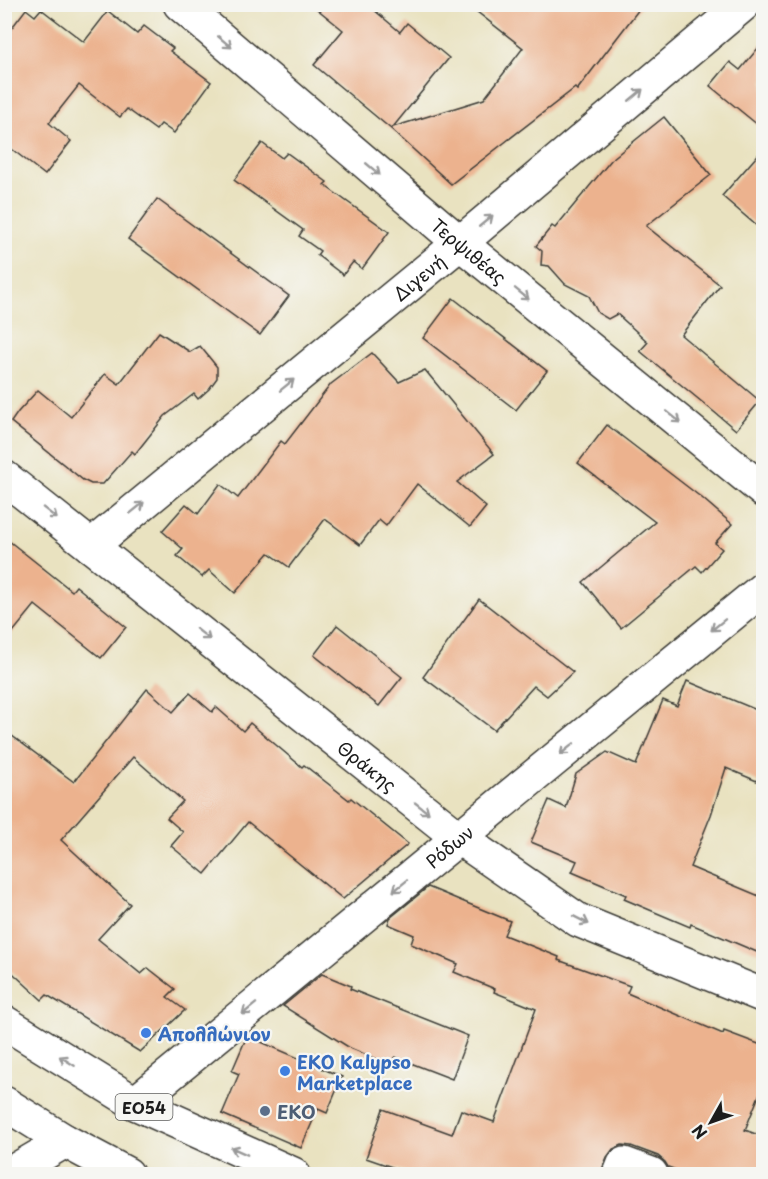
<svg xmlns="http://www.w3.org/2000/svg" width="768" height="1179" font-family="'Playpen Sans',sans-serif">
<style>
.building{fill:#ecb28e}
.lines{fill:none;stroke-linecap:round;stroke-linejoin:round}
.minor-casing{stroke:#3b3a35;stroke-width:36}
.primary-casing{stroke:#3b3a35;stroke-width:36}
.minor{stroke:#fff;stroke-width:33}
.primary{stroke:#fff;stroke-width:33}
.oneway{stroke:#999}
.shop-dot{fill:#3f7fe0;stroke:#f6f6f2;stroke-width:2}
.service-dot{fill:#5c6f8a;stroke:#f6f6f2;stroke-width:2}
.labels{text-anchor:middle;dominant-baseline:central;stroke-width:4.5;stroke-linejoin:round;paint-order:stroke}
.shield{fill:#f6f6f2;stroke:#5d5d5c;stroke-width:1.5}
.shield-label{font-size:16px;font-weight:bold;fill:#1c1c1c}
.street-label{font-size:18px;fill:#1c1c1c;stroke:#f6f6f2}
.shop-label{font-size:18px;font-weight:bold;fill:#366cbe;stroke:#f6f6f2;text-anchor:start}
.service-label{font-size:18px;font-weight:bold;fill:#4e5e75;stroke:#f6f6f2;text-anchor:start}
</style>
<rect width="100%" height="100%" fill="#f6f6f2"/>
<filter id="ink" filterUnits="userSpaceOnUse"><feTurbulence type="fractalNoise" baseFrequency=".0167" numOctaves="2"/><feDisplacementMap in="SourceGraphic" scale="12" xChannelSelector="R" yChannelSelector="G"/><feConvolveMatrix kernelMatrix="1 2 1 2 8 2 1 2 1" color-interpolation-filters="sRGB"/></filter>
<filter id="wash" filterUnits="userSpaceOnUse"><feTurbulence type="fractalNoise" baseFrequency=".008" numOctaves="4" result="noise"/><feDisplacementMap in="SourceGraphic" scale="24" xChannelSelector="R" yChannelSelector="G"/><feGaussianBlur stdDeviation="1.35" result="paint"/><feColorMatrix in="noise" values="0 0 0 0 0 0 0 0 0 0 0 0 0 0 0 0 0 1.4 0 .05"/><feComposite in="paint" operator="in"/></filter>
<g filter="url(#wash)">
<rect width="100%" height="100%" fill="#e9e2c0"/>
<g id="blocks">
<g class="building">
<polygon points="311,4 367,4 400,32 407,23 449,58 393,127 484,99 523,48 467,4 643,4 577,90 575,88 451,184 391,129 314,65 343,30"/>
<polygon points="26,9 35,16 41,9 84,42 108,11 137,34 144,26 173,48 170,51 211,82 174,133 161,124 156,130 127,109 120,117 79,85 49,123 71,141 45,175 4,143 4,38"/>
<polygon points="764,41 764,130 710,86 730,62 740,70"/>
<polygon points="664,117 711,175 646,226 720,285 681,335 760,401 736,430 640,351 648,342 617,314 608,319 598,313 589,296 565,284 549,266 541,265 542,251 536,246 552,226 555,228 612,159"/>
<polygon points="262,143 282,158 287,153 327,182 324,185 389,232 362,269 353,262 343,275 317,255 320,251 299,236 303,230 234,180"/>
<polygon points="764,148 764,232 722,196"/>
<polygon points="157,199 289,296 260,335 128,239"/>
<polygon points="453,298 547,371 516,410 423,338"/>
<polygon points="159,332 190,352 200,346 217,367 217,378 209,389 198,399 194,394 165,416 135,454 132,451 103,484 91,484 83,480 11,422 18,412 38,390 71,417 105,374 119,384"/>
<polygon points="372,353 399,382 425,370 494,454 457,482 486,507 470,527 417,484 386,526 379,520 360,545 325,519 289,567 269,553 235,593 209,570 202,577 177,556 183,549 162,531 186,504 198,514 220,484 238,498 281,441 285,444 331,384"/>
<polygon points="607,425 702,498 732,524 715,543 722,549 702,572 696,566 621,628 583,582 655,522 578,463"/>
<polygon points="4,537 72,591 76,586 126,627 101,658 35,605 4,643"/>
<polygon points="479,599 573,672 547,696 534,686 494,730 423,677"/>
<polygon points="337,625 402,677 379,706 314,655"/>
<polygon points="687,681 764,713 764,784 726,768 711,815 690,867 764,898 764,955 691,924 690,927 624,899 626,895 572,872 577,861 531,842 549,800 566,808 576,774 607,752 636,765 663,700 677,706"/>
<polygon points="147,689 173,712 190,693 212,712 216,707 243,731 250,723 302,767 304,765 349,800 351,798 408,844 343,899 248,822 205,874 171,846 183,832 167,818 183,801 133,757 61,840 130,904 98,939 141,974 148,968 175,989 167,997 185,1010 140,1052 47,995 42,1000 4,965 4,730 74,782"/>
<polygon points="428,887 510,921 504,935 559,957 558,960 630,986 627,993 723,1034 724,1031 764,1046 764,1083 745,1130 764,1137 764,1174 687,1174 668,1167 665,1162 658,1156 631,1146 622,1145 613,1149 607,1157 603,1167 602,1174 412,1174 366,1158 383,1109 452,1134 461,1110 494,1122 536,1009 494,992 495,989 454,972 458,964 411,944 414,935 388,924 390,918"/>
<polygon points="322,974 351,986 350,989 468,1036 452,1079 395,1057 391,1065 350,1048 283,1006"/>
<polygon points="247,1036 342,1077 327,1113 318,1109 301,1148 222,1114 239,1074 232,1071"/>
</g>
</g>
</g>
<g filter="url(#ink)">
<use href="#blocks" fill-opacity="0" stroke="#3b3a35" stroke-width="1.5"/>
<g class="lines">
<g class="minor-casing">
<g id="minor">
<path id="s1" d="M 180,4 L 460,243 L 764,491"/>
<path id="s2" d="M 4,477 L 459,838 L 578,920 L 764,996"/>
<path id="s3" d="M 91,546 L 460,243 L 744,4"/>
<path id="s4" d="M 135,1103 L 764,588"/>
<polyline points="9,1174 65,1141"/>
<polyline points="620,1174 624,1164 651,1174"/>
</g>
</g>
<g class="primary-casing">
<g id="primary">
<polyline points="4,1022 135,1103 293,1174"/>
<polyline points="4,1103 65,1141 127,1174"/>
</g>
</g>
<use href="#minor" class="minor"/>
<use href="#primary" class="primary"/>
</g>
<defs><path id="oneway-shaft" d="M-6 0H5M1.5-3L5.5 0L1.5 3" fill="none" stroke-width="1.6" stroke-linecap="round" stroke-linejoin="round" transform="scale(1.5)"/></defs>
<g class="oneway">
<use href="#oneway-shaft" transform="translate(225 42) rotate(40)"/>
<use href="#oneway-shaft" transform="translate(636 95) rotate(-40)"/>
<use href="#oneway-shaft" transform="translate(373 169) rotate(40)"/>
<use href="#oneway-shaft" transform="translate(486 221) rotate(-40)"/>
<use href="#oneway-shaft" transform="translate(522 294) rotate(39)"/>
<use href="#oneway-shaft" transform="translate(287 385) rotate(-39)"/>
<use href="#oneway-shaft" transform="translate(674 417) rotate(39)"/>
<use href="#oneway-shaft" transform="translate(137 508) rotate(-39)"/>
<use href="#oneway-shaft" transform="translate(50 513) rotate(38)"/>
<use href="#oneway-shaft" transform="translate(718 625) rotate(141)"/>
<use href="#oneway-shaft" transform="translate(203 634) rotate(38)"/>
<use href="#oneway-shaft" transform="translate(567 749) rotate(141)"/>
<use href="#oneway-shaft" transform="translate(422 808) rotate(38)"/>
<use href="#oneway-shaft" transform="translate(400 886) rotate(141)"/>
<use href="#oneway-shaft" transform="translate(581 920) rotate(27)"/>
<use href="#oneway-shaft" transform="translate(249 1009) rotate(141)"/>
<use href="#oneway-shaft" transform="translate(67 1061) rotate(-148)"/>
<use href="#oneway-shaft" transform="translate(239 1151) rotate(-156)"/>
</g>
</g>
<g class="shop-dot">
<circle cx="146" cy="1033" r="6"/>
<circle cx="285" cy="1071" r="6"/>
</g>
<circle class="service-dot" cx="265" cy="1111" r="6"/>
<g class="labels">
<rect class="shield" x="115.5" y="1094" width="57" height="26" rx="4.5"/>
<g class="shield-label">
<text x="144" y="1107">ΕΟ54</text>
</g>
<g class="street-label">
<text stroke="none"><textPath href="#s1" startOffset="380">Τερψιθέας</textPath></text>
<text stroke="none"><textPath href="#s3" startOffset="424">Διγενή</textPath></text>
<text stroke="none"><textPath href="#s2" startOffset="464">Θράκης</textPath></text>
<text stroke="none"><textPath href="#s4" startOffset="406">Ρόδων</textPath></text>
</g>
<g class="shop-label">
<text x="158" y="1033">Απολλώνιον</text>
<text x="297" y="1061">EKO Kalypso<tspan x="297" dy="21">Marketplace</tspan></text>
</g>
<g class="service-label">
<text x="277" y="1111">EKO</text>
</g>
</g>
<rect width="768" height="1179" fill="none" stroke="#f6f6f2" stroke-width="24"/>
<g transform="translate(711 1122) rotate(230)" stroke="#f6f6f2" stroke-width="4.5" paint-order="stroke">
<path d="M0-4.5L10 22L0 15L-10 22Z" fill="#1c1c1c"/>
<text y="-9" font-size="16" font-weight="bold" text-anchor="middle" fill="#1c1c1c">N</text>
</g>
</svg>
